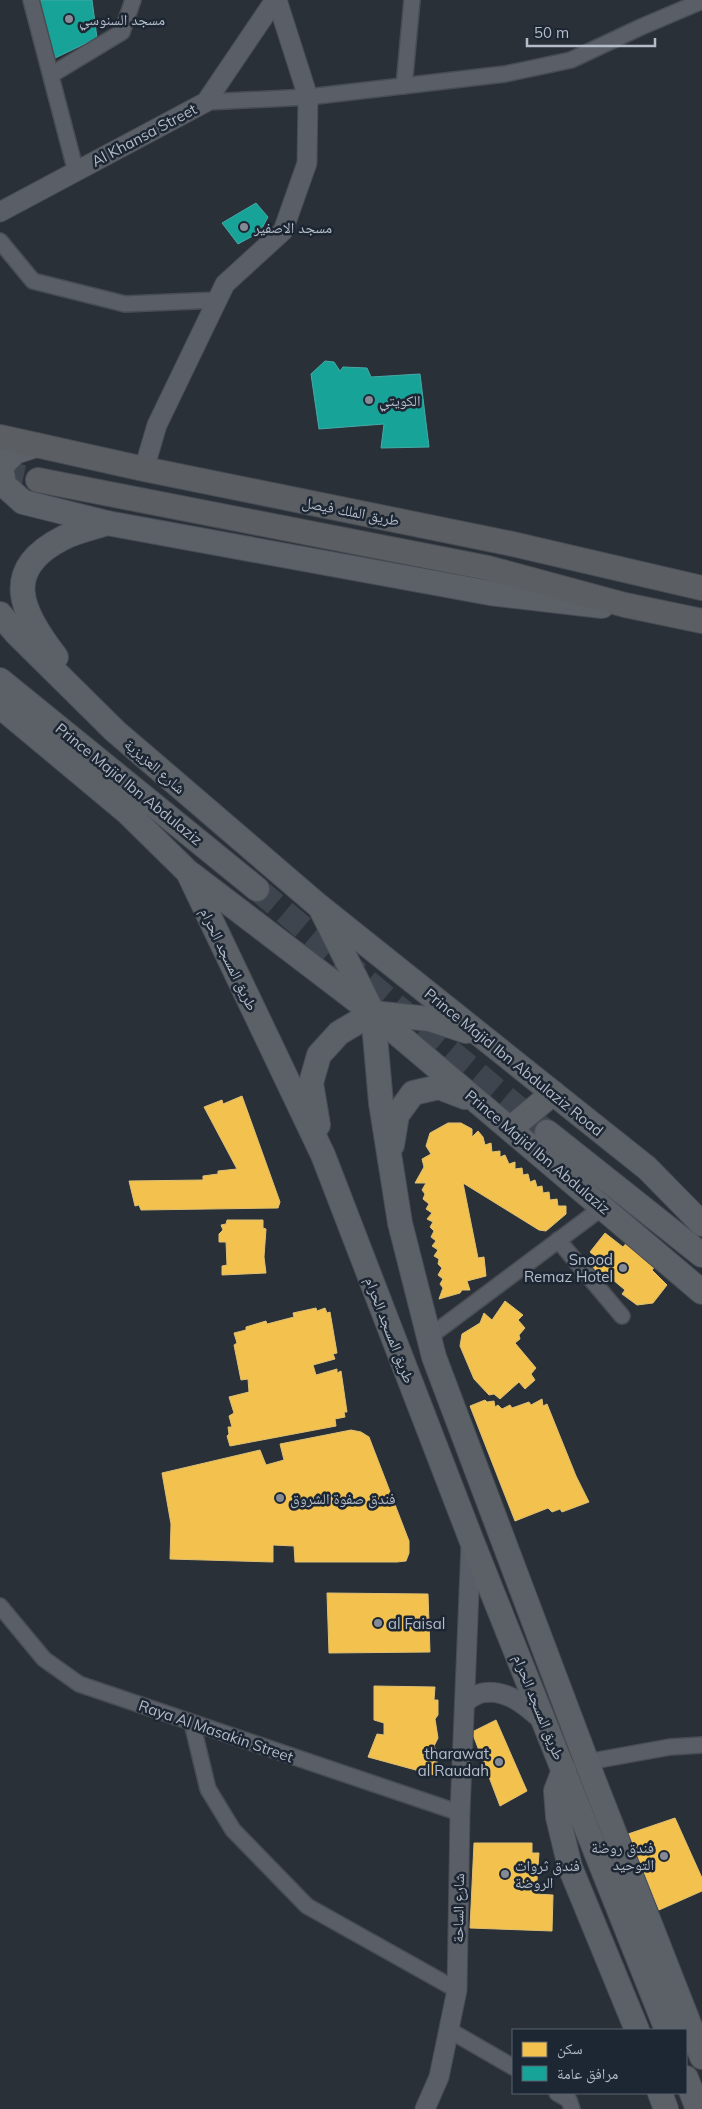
<svg xmlns="http://www.w3.org/2000/svg" width="702" height="2109" font-family="Mulish,'Noto Naskh Arabic',sans-serif">
<style>
.homes{fill:#f2c14e;stroke:#dfc073}
.public{fill:#17a398;stroke:#46aaa7}
.lines{fill:none;stroke-linecap:round;stroke-linejoin:round}
.primary-tunnel{stroke:#3f454e;stroke-width:24;stroke-dasharray:24 12;stroke-linecap:butt}
.trunk-tunnel{stroke:#3f454e;stroke-width:24;stroke-dasharray:24 12;stroke-linecap:butt}
.minor-casing{stroke:#484c53;stroke-width:18}
.tertiary-casing{stroke:#484c53;stroke-width:21}
.primary-casing{stroke:#484c55;stroke-width:26}
.trunk-casing{stroke:#474c53;stroke-width:26}
.minor{stroke:#5a5e66;stroke-width:15}
.tertiary{stroke:#5a5e66;stroke-width:19}
.primary{stroke:#5c6168;stroke-width:24}
.trunk{stroke:#5b5f64;stroke-width:24}
.poi-dot{fill:#848b96;stroke:#1d2633;stroke-width:2}
.labels{text-anchor:middle;dominant-baseline:central;stroke-width:5;stroke-linejoin:round;paint-order:stroke}
.poi-label{font-size:15px;fill:#b4bcc9;stroke:#1d2633;text-anchor:start}
.street-label{font-size:15px;fill:#b4bcc9;stroke:#1d2633}
</style>
<rect width="100%" height="100%" fill="#2a3038"/>
<g class="homes">
<polygon points="242,1096 280,1202 278,1208 141,1210 139,1205 135,1206 129,1181 203,1180 203,1176 218,1174 218,1171 237,1169 204,1107 222,1100 223,1104"/>
<polygon points="448,1123 461,1123 472,1129 472,1137 478,1131 483,1137 485,1145 491,1143 492,1152 500,1151 500,1157 505,1155 509,1164 515,1162 515,1169 522,1168 523,1175 528,1174 530,1182 535,1180 537,1187 542,1186 543,1193 549,1192 550,1200 557,1199 558,1206 566,1206 566,1214 546,1231 539,1230 463,1183 478,1258 484,1257 486,1276 467,1281 470,1290 462,1290 460,1293 439,1299 443,1288 440,1284 443,1279 438,1275 442,1268 438,1264 439,1259 434,1256 438,1250 432,1246 436,1241 431,1237 434,1231 430,1227 433,1222 427,1219 432,1213 426,1209 429,1204 423,1199 425,1194 422,1190 426,1183 415,1183 424,1167 422,1159 431,1154 426,1146 430,1133"/>
<polygon points="227,1220 263,1220 263,1228 266,1229 264,1257 266,1273 222,1275 222,1266 227,1265 226,1242 219,1242 219,1234 223,1230 221,1225 226,1224"/>
<polygon points="605,1233 623,1247 629,1240 658,1263 652,1270 667,1285 653,1303 637,1305 622,1294 625,1290 606,1274 604,1278 590,1266 596,1257 590,1252"/>
<polygon points="505,1301 523,1315 518,1320 525,1328 519,1335 520,1339 515,1343 536,1368 531,1374 535,1380 525,1389 519,1382 500,1399 494,1394 489,1395 474,1379 460,1346 462,1334 480,1323 484,1313 492,1320"/>
<polygon points="316,1308 317,1311 325,1308 327,1313 330,1312 337,1353 333,1354 335,1359 313,1365 316,1375 337,1369 337,1373 341,1371 347,1412 344,1412 345,1417 335,1419 336,1426 230,1446 227,1436 229,1434 228,1427 232,1427 229,1416 234,1413 229,1397 249,1392 248,1379 241,1380 234,1345 237,1343 234,1333 246,1330 246,1327 266,1321 267,1324 294,1317 293,1313"/>
<polygon points="542,1399 543,1406 547,1404 576,1476 589,1502 562,1512 560,1509 552,1512 548,1508 515,1521 470,1406 485,1400 487,1402 494,1401 495,1407 498,1405 502,1409 510,1405 512,1408 529,1402 531,1405"/>
<polygon points="351,1430 361,1432 369,1437 409,1541 409,1553 406,1561 397,1562 295,1562 294,1546 273,1545 273,1562 170,1559 171,1524 162,1473 260,1450 266,1465 284,1460 280,1444"/>
<polygon points="327,1593 428,1594 430,1652 329,1653"/>
<polygon points="374,1686 435,1687 434,1700 438,1700 438,1715 435,1719 438,1738 434,1746 437,1753 437,1763 434,1762 434,1775 368,1757 377,1734 384,1735 384,1723 374,1720"/>
<polygon points="496,1720 527,1791 500,1806 472,1732"/>
<polygon points="675,1818 702,1878 702,1891 659,1910 628,1834"/>
<polygon points="474,1843 532,1843 532,1853 539,1853 536,1894 553,1895 552,1931 470,1928"/>
</g>
<g class="public">
<polygon points="38,0 92,0 97,38 53,59"/>
<polygon points="256,203 268,217 260,232 238,244 222,223"/>
<polygon points="325,361 334,362 340,371 343,367 367,368 371,377 420,374 429,447 381,448 384,424 319,429 311,374"/>
</g>
<g class="lines">
<polyline class="primary-tunnel" points="257,889 547,1132"/>
<polyline class="trunk-tunnel" points="0,472 38,480"/>
<g class="minor-casing">
<g id="minor">
<polyline points="31,0 76,172"/>
<polyline points="51,75 122,32 133,0"/>
<polyline points="404,86 412,0"/>
<polyline points="206,102 308,97 505,74 571,60 641,27 702,1"/>
<polyline points="0,241 33,281 125,304 218,300"/>
<polyline points="558,1240 622,1316"/>
<polyline points="429,1337 603,1207"/>
<polyline points="0,1606 44,1659 79,1684 460,1813"/>
<polyline points="192,1723 208,1789 233,1830 307,1906 457,1990"/>
<polyline points="587,1762 670,1747 702,1745"/>
<polyline points="449,2030 513,2067"/>
<polyline points="557,2093 569,2100 572,2109"/>
</g>
</g>
<g class="tertiary-casing">
<g id="tertiary">
<polyline points="0,212 206,102 275,0"/>
<polyline points="144,469 157,425 225,284 283,231 307,163 308,97 277,0"/>
<path d="M 465,1702 C 470,1699 476,1694 482,1693 C 507,1688 527,1707 544,1722"/>
<polyline points="425,2109 439,2077 457,1990 460,1813 471,1543"/>
</g>
</g>
<g class="primary-casing">
<g id="primary">
<polyline points="36,445 15,452 1,466 4,485 23,502 107,523"/>
<polyline points="0,614 16,633 115,731 320,907 647,1168 702,1224"/>
<path d="M 56,657 C 21,612 0,570 63,538 C 76,531 93,528 107,523 L 490,593 L 602,606"/>
<polyline points="0,680 257,889"/>
<polyline points="0,706 127,812 188,872 323,1155 471,1539 667,2030"/>
<polyline points="191,874 373,1013 702,1292"/>
<polyline points="320,907 373,1013 381,1103 400,1223 434,1357 594,1781 702,2057"/>
<polyline points="318,1125 311,1083 319,1055 339,1033 373,1013 430,1019 466,1031"/>
<polyline points="510,1129 553,1093"/>
<polyline points="547,1132 702,1255"/>
<polyline points="392,1145 397,1115 413,1093 439,1087 465,1097"/>
<polyline points="564,1770 556,1791 558,1817 570,1867 637,2030"/>
<polyline points="686,2078 698,2109"/>
<polyline points="660,2093 666,2109"/>
</g>
</g>
<g class="trunk-casing">
<g id="trunk">
<polyline points="0,437 144,469 508,543 702,588"/>
<polyline points="38,480 488,568 625,605 702,621"/>
</g>
</g>
<use href="#minor" class="minor"/>
<use href="#tertiary" class="tertiary"/>
<use href="#primary" class="primary"/>
<use href="#trunk" class="trunk"/>
</g>
<g class="poi-dot">
<circle cx="69" cy="19" r="5"/>
<circle cx="244" cy="227" r="5"/>
<circle cx="369" cy="400" r="5"/>
<circle cx="623" cy="1268" r="5"/>
<circle cx="280" cy="1498" r="5"/>
<circle cx="378" cy="1623" r="5"/>
<circle cx="499" cy="1762" r="5"/>
<circle cx="664" cy="1856" r="5"/>
<circle cx="505" cy="1874" r="5"/>
</g>
<g class="labels">
<g class="poi-label">
<text x="79" y="19">مسجد السنوسي</text>
<text x="254" y="227">مسجد الاصفير</text>
<text x="379" y="400">الكويتي</text>
<text x="613" y="1259" text-anchor="end">Snood<tspan x="613" dy="17">Remaz Hotel</tspan></text>
<text x="290" y="1498">فندق صفوة الشروق</text>
<text x="388" y="1623">al Faisal</text>
<text x="489" y="1753" text-anchor="end">tharawat<tspan x="489" dy="17">al Raudah</tspan></text>
<text x="654" y="1847" text-anchor="end">فندق روضة<tspan x="654" dy="17">التوحيد</tspan></text>
<text x="515" y="1865">فندق ثروات<tspan x="515" dy="17">الروضة</tspan></text>
</g>
<g class="street-label">
<text transform="translate(144 135) rotate(-28)">Al Khansa Street</text>
<text transform="translate(351 511) rotate(11)">طريق الملك فيصل</text>
<text transform="translate(155 766) rotate(41)">شارع العزيزية</text>
<text transform="translate(129 784) rotate(39)">Prince Majid Ibn Abdulaziz</text>
<text transform="translate(229 959) rotate(64)">طريق المسجد الحرام</text>
<text transform="translate(514 1062) rotate(39)">Prince Majid Ibn Abdulaziz Road</text>
<text transform="translate(538 1152) rotate(40)">Prince Majid Ibn Abdulaziz</text>
<text transform="translate(390 1330) rotate(69)">طريق المسجد الحرام</text>
<text transform="translate(539 1707) rotate(68)">طريق المسجد الحرام</text>
<text transform="translate(216 1731) rotate(19)">Raya Al Masakin Street</text>
<text transform="translate(458 1908) rotate(-89)">شارع الساحة</text>
</g>
</g>
<rect x="512" y="2029" width="175" height="65" fill="#1d2633" stroke="#59626f"/>
<rect x="522" y="2042" width="25" height="15" fill="#f2c14e" stroke="#59626f"/>
<text x="557" y="2054" font-size="15" fill="#b4bcc9">سكن</text>
<rect x="522" y="2066" width="25" height="15" fill="#17a398" stroke="#59626f"/>
<text x="557" y="2079" font-size="15" fill="#b4bcc9">مرافق عامة</text>
<path d="M527 38v8h128v-8" fill="none" stroke="#b4bcc9" stroke-width="2.5"/>
<text x="534" y="38" font-size="15" fill="#b4bcc9" stroke="#1d2633" stroke-width="4" paint-order="stroke">50 m</text>
</svg>
